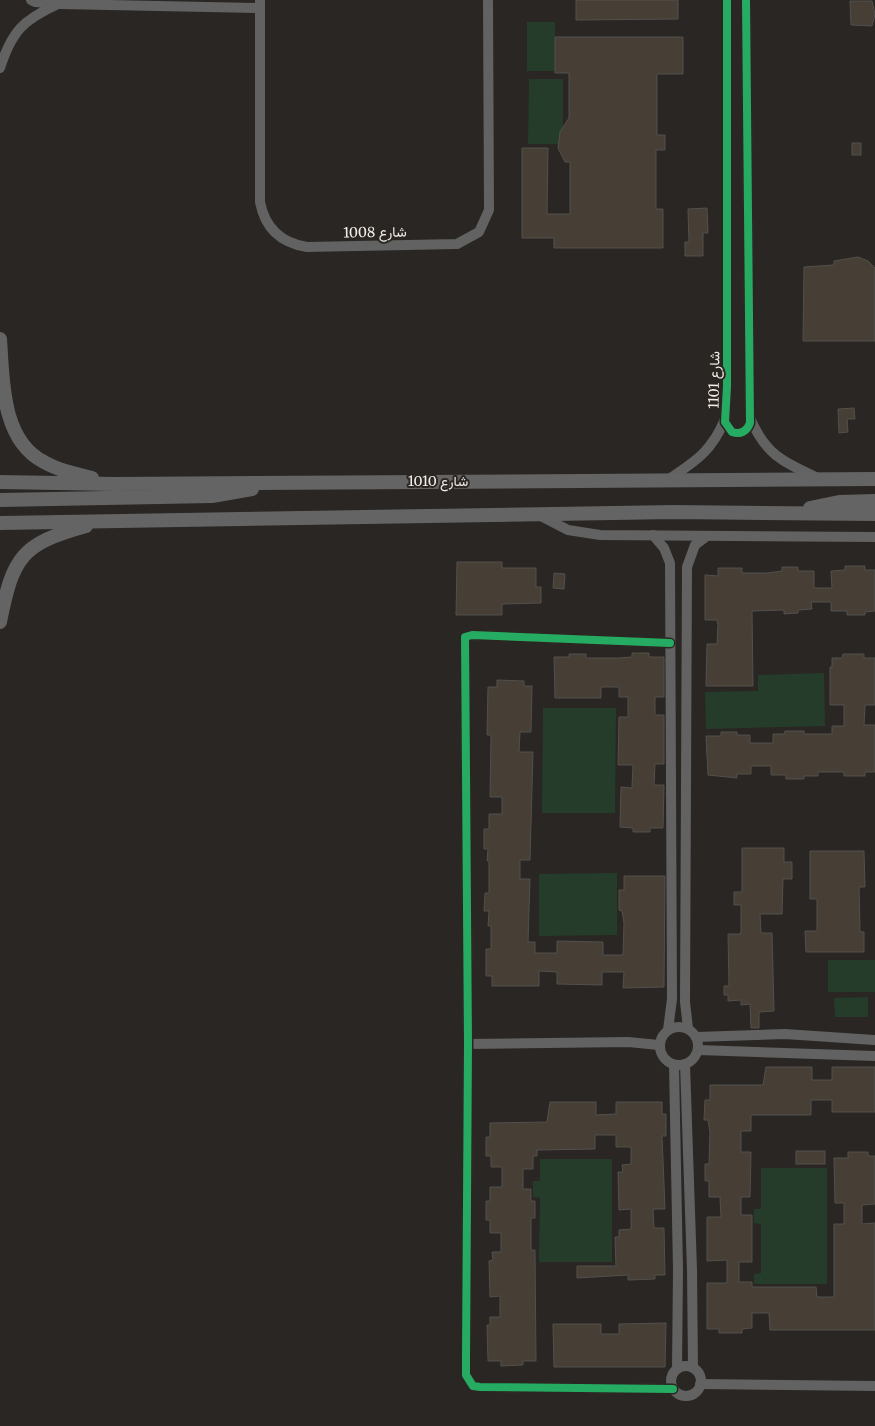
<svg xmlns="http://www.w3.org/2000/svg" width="875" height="1426" font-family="Merriweather,Vazirmatn,serif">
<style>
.green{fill:#253c2b}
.building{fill:#473e36;stroke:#52504d}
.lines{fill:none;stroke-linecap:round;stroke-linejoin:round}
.street{stroke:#616261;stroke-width:10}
.secondary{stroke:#646464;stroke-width:14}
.cycleway-casing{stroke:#2b2621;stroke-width:11}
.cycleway{stroke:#26ab63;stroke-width:8}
.labels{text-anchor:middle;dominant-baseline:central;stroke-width:4;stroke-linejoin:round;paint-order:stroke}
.street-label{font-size:14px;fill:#f0ece9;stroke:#2b2621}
</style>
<rect width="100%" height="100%" fill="#292623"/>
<g class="green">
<rect x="527" y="22" width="28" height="49"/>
<polygon points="529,79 563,79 563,144 528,144"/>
<polygon points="824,673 825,726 706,729 705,692 758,691 758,675"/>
<polygon points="543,708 616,708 615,813 542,813"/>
<polygon points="617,873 617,935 539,936 539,874"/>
<rect x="828" y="960" width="47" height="32"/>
<polygon points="868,997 868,1017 835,1017 834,998"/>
<polygon points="540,1159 612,1159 612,1262 539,1262 540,1198 533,1197 533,1181 540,1181"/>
<polygon points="761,1168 827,1168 827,1284 754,1284 754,1274 761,1273 761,1224 754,1223 754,1209 761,1209"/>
</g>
<g class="building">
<polygon points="576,0 678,0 678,19 576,20"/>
<polygon points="850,1 872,1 875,14 872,26 851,25"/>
<polygon points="555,37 683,37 683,74 657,74 657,135 665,135 665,150 656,150 656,209 663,209 663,248 554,248 554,238 522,238 522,148 548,148 547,214 570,214 570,162 565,162 558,148 560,132 569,118 569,73 555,73"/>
<rect x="852" y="143" width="9" height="12"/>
<polygon points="707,208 708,233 703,233 703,256 685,256 685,242 689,242 688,209"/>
<polygon points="858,257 868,261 875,268 875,341 803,341 804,267 834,265 834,261"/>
<polygon points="854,408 855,419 847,419 848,432 839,433 838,409"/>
<polygon points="457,562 502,562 502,568 536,568 536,587 541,587 541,603 502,604 502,615 456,615"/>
<polygon points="845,566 865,566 865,570 875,570 875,611 865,612 865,615 847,615 847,611 831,611 831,602 811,602 812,609 798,610 798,613 784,614 784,610 752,611 753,686 706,686 707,644 717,644 718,625 717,620 705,620 705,575 718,576 718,568 742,568 742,573 767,573 782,571 782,567 798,567 798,571 814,571 814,588 832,588 831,571 845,570"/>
<polygon points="554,573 565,574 564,589 553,588"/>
<polygon points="632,653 649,653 649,657 664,657 664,697 655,697 655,715 664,715 664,764 655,764 654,785 664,785 663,828 650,828 650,832 633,832 633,828 620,827 621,787 632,788 633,765 618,765 619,717 628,717 628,697 619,697 619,687 601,687 601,698 555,698 554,657 569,657 569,654 586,654 586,658 619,658 632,657"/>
<polygon points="843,654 864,654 864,658 875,658 875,705 865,705 864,725 875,725 875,772 865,772 865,776 844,776 844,772 818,772 818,776 804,776 804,779 786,779 786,775 771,775 771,766 751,766 751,774 737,774 737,778 708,775 706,736 721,736 721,732 737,732 737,735 750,735 750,743 773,743 773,734 784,734 785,731 804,731 804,734 832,734 832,726 844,726 844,705 830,705 830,667 832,667 832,658 842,658"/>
<polygon points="497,680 524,681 524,686 532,686 531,732 520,732 519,752 533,752 530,860 520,860 520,879 530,879 528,942 535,942 535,953 557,953 557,941 603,942 603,955 623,955 624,923 622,911 619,910 619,890 624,890 624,876 665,876 664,987 623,988 624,972 602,972 602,985 557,984 557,972 539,971 539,986 492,986 492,976 486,976 486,949 491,949 491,926 488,926 489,911 484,911 485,893 489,893 489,861 487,861 488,849 484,849 484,829 489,829 489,814 502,814 502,797 490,797 491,735 487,735 488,687 497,687"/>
<polygon points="742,848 784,848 784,862 792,862 792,879 783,879 782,914 760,914 761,933 772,933 774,1011 759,1012 759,1028 751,1028 750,1004 741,1005 741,1000 728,1001 728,995 724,995 724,986 729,986 728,934 740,934 741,931 741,905 734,905 734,892 742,892"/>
<polygon points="810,851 864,851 865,887 859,887 860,932 864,932 864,952 806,952 805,931 817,931 817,899 810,899"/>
<polygon points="766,1067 812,1067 812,1080 832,1080 832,1067 875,1067 875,1112 832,1112 832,1100 811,1100 811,1115 751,1115 751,1131 741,1131 741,1152 751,1152 750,1197 741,1197 741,1215 752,1215 752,1262 739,1262 739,1282 752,1282 752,1287 816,1287 817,1297 834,1297 834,1224 844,1224 844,1203 835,1203 834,1158 848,1158 848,1152 868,1152 868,1156 875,1156 875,1204 862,1205 862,1224 875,1223 875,1330 770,1330 769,1313 752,1313 752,1328 742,1329 742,1333 719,1333 719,1329 707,1329 707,1283 727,1283 727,1260 707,1261 707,1217 721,1217 720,1197 709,1197 709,1181 705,1181 705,1164 709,1164 710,1132 708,1120 704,1120 705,1100 710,1100 710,1085 763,1085"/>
<polygon points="550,1102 596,1102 596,1115 616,1114 616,1102 662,1102 662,1114 666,1114 666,1136 662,1136 665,1209 653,1209 654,1228 664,1228 665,1275 655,1275 655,1279 628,1280 628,1275 577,1278 577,1266 616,1266 615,1237 619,1237 619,1230 631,1229 631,1209 619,1210 618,1172 623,1172 622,1165 631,1164 631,1147 616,1147 616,1135 595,1135 595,1149 537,1150 537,1156 533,1156 533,1169 523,1169 523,1189 531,1189 531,1201 535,1201 535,1218 531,1218 531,1250 535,1250 536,1361 523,1361 523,1365 501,1366 501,1361 488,1361 487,1325 490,1325 490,1317 500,1317 500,1296 490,1297 489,1261 493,1260 492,1252 501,1252 501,1233 490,1233 490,1220 486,1220 486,1201 490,1201 490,1187 502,1187 502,1167 491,1167 491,1156 486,1156 486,1137 490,1137 490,1123 547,1122"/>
<rect x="796" y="1151" width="29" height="13"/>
<polygon points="666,1323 665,1367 554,1367 553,1324 601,1324 601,1334 619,1334 619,1324"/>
</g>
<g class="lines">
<g class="street">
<polyline points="31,0 35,2 59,4 260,8"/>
<path d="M 260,0 L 260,202 C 265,228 281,243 307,247 L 457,244 L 479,232 L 489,210 L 488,0"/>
<path d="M 727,0 L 727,386 L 725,422 L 732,432 C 741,435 747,431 750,423 L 746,0"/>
<path d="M 0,68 C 12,31 23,20 58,4"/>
<path d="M 750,418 C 766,455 783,462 818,478"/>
<path d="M 669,479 C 696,461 712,451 725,419"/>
<polyline points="539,515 568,530 600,535 875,537"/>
<polyline points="653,535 664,548 670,563 672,999 668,1030"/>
<polyline points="670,643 472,635 465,637 468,1044 466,1358 466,1375 473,1386 480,1387 673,1389"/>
<circle cx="679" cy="1046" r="19"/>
<polyline points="688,1028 685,1002 687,567 695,545 707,536"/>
<polyline points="696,1037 785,1034 874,1040"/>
<polyline points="468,1044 628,1042 659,1045"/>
<polyline points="698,1050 875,1056"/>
<polyline points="685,1064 692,1270 693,1368"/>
<polyline points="674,1065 678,1270 677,1369"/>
<circle cx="686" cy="1381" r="15"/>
<polyline points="700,1384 875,1386"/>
</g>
<g class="secondary">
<path d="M 0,339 C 3,380 1,440 44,462 C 58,470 75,474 92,478"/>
<polyline points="0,482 114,484 875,479"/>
<polyline points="0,500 212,496 252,489"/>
<polyline points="810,508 839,502 875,501"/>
<polyline points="0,523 674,512 875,514"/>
<path d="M 0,622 C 13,557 21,544 86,526"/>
</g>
<g class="cycleway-casing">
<g id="cycleway">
<path d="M 727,0 L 727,386 L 725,422 L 732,432 C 741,435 747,431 750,423 L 746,0"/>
<polyline points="670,643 472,635 465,637 468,1044 466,1358 466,1375 473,1386 480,1387 673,1389"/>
</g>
</g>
<use href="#cycleway" class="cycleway"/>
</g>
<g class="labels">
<g class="street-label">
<text transform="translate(375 232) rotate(-1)">شارع 1008</text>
<text transform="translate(714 380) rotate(-89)">شارع 1101</text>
<text x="438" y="481">شارع 1010</text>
</g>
</g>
</svg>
